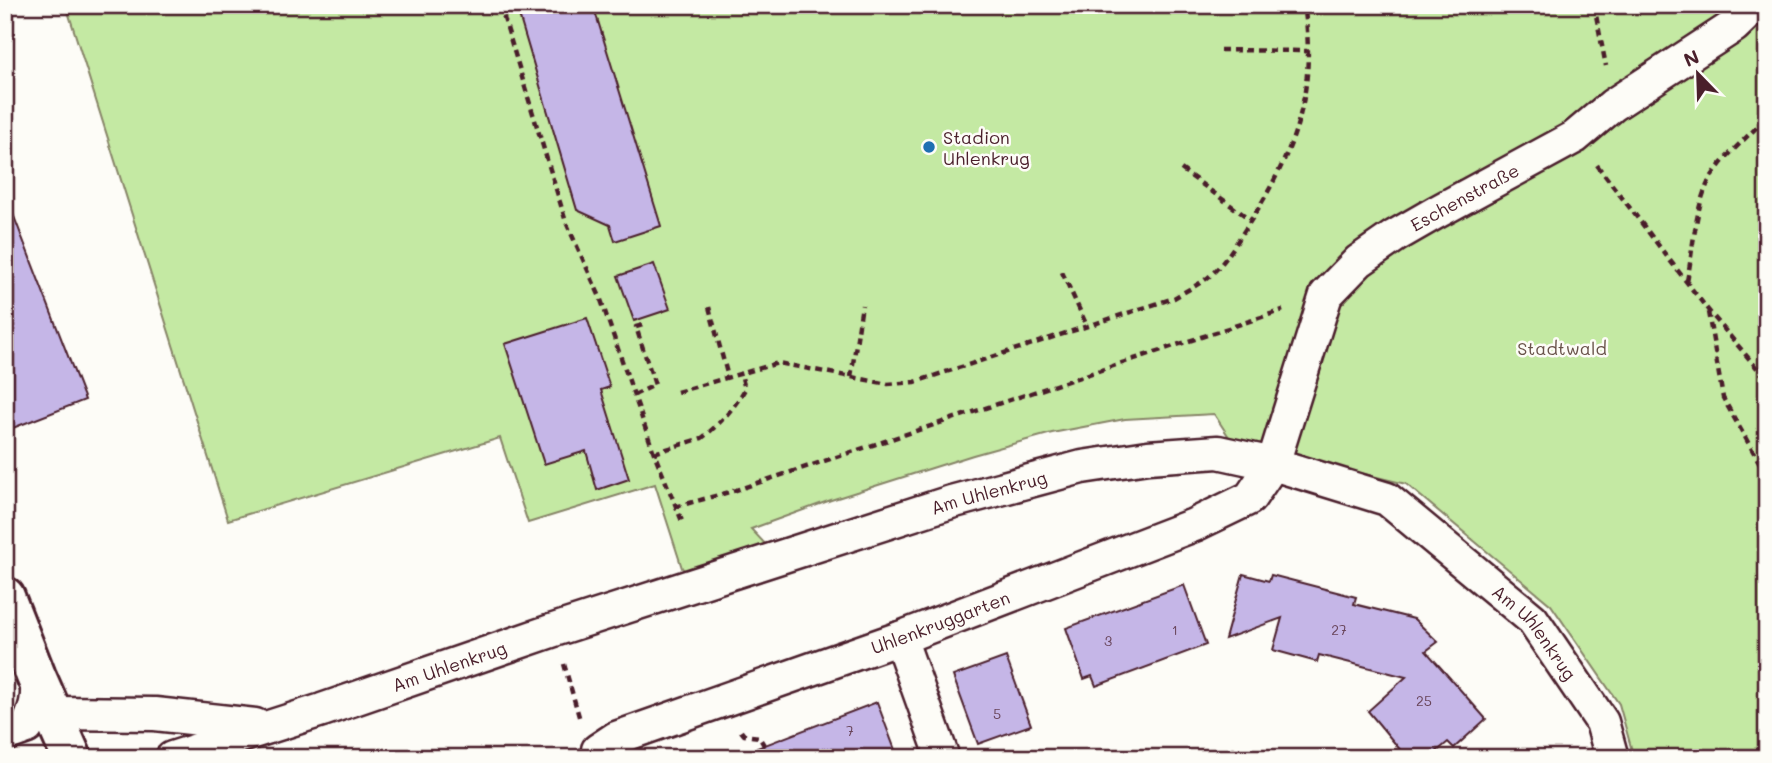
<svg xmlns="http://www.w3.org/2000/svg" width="1772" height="763" font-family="Mali,sans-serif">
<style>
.green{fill:#c4e9a3;stroke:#878467;stroke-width:2}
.building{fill:#c5b6e7;stroke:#4a1f2b;stroke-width:2}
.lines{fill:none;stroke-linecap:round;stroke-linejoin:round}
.minor-casing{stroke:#4a1f2b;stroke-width:37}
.secondary-casing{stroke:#4a1f2b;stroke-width:44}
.path{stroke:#4a1f2b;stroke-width:4.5;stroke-dasharray:7 5;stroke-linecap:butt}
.minor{stroke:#fdfcf7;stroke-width:32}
.secondary{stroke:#fdfcf7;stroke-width:38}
.poi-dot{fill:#1f6fb2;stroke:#fdfcf7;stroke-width:2.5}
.labels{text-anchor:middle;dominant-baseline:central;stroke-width:5;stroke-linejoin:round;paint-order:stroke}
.number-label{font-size:14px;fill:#69455a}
.poi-label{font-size:18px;fill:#4a1f2b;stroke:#fdfcf7;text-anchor:start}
.street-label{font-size:18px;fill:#4a1f2b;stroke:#fdfcf7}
.park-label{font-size:18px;fill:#685249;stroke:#fdfcf7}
</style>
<rect width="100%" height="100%" fill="#fdfcf7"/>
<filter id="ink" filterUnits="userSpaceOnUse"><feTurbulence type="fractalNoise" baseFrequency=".0143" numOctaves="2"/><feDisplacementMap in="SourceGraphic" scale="14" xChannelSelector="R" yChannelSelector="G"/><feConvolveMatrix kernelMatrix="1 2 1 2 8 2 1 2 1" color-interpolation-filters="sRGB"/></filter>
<g filter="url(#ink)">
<polygon class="green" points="66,5 1767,5 1767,758 1634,758 1619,704 1551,605 1406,484 1233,443 1214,414 1125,419 1052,433 973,455 831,500 751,529 770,549 693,577 682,568 655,484 528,523 500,438 228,520"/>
<g class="building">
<polygon points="516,5 593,5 661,226 615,241 610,225 577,210"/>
<polygon points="8,201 85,400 5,431 5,202"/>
<polygon points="654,264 670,309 634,321 618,276"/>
<polygon points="587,318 610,387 601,390 629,479 597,490 586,451 544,464 505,344"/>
<polygon points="1243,574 1269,581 1271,575 1356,597 1354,604 1414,619 1438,642 1426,651 1486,719 1454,748 1448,742 1429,758 1407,758 1368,711 1406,677 1319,655 1317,662 1273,650 1282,618 1225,639"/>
<polygon points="1184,585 1206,645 1096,686 1092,676 1084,679 1066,628"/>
<polygon points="1006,657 1031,725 978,744 953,676"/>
<polygon points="877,702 898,758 740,758 739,755"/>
</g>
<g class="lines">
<g class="minor-casing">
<g id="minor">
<polyline points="900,638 943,758"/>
<polyline points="53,713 155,714 255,725"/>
<path d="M 5,735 L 27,727 C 36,709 39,697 36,677"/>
<path id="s1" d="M 172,758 L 322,710 L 554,630 L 951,502 L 1082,467 L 1148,457 L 1218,452 L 1273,464 L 1387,499 L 1532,619 L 1602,722 L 1612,758"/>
<path id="s2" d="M 597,758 L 598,750 L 616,738 L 900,638 L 1194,525 L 1250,498 L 1273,464 L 1326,295 L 1359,261 L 1395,236 L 1435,213 L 1575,137 L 1613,105 L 1734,26 L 1756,5"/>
</g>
</g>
<g class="secondary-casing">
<polyline id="secondary" points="5,597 36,676 72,758"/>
</g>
<g class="path">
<polyline points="500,5 566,222 600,297 654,453 682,521"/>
<polyline points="1594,5 1606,66"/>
<polyline points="1220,50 1307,51"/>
<polyline points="1597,165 1708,310 1767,380"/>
<polyline points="1181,169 1251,220"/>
<polyline points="1062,272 1087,326"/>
<path d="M 1687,281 C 1693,251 1695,209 1708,183 C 1721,158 1748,137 1767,117"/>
<polyline points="709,307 728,377"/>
<polyline points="1708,312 1723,398 1767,476"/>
<polyline points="851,377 862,305"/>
<path d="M 677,392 L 778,363 L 888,384 L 915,382 L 1174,298 C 1184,292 1196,286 1206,279 C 1222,267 1235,245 1246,228 C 1293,155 1318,95 1304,5"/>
<polyline points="634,395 655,385 636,327 646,324"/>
<path d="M 654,453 L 702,438 C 720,424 734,408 745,389 L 741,374"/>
<polyline points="675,507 733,491 1283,310"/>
<polyline points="564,664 580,720"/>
<polyline points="741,731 744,735 759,737 772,758"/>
</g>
<use href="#minor" class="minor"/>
<use href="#secondary" class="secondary"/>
</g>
</g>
<circle class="poi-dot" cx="929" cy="147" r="7"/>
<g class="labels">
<g class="number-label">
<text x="1175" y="629">1</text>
<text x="1339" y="629">27</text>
<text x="1108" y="640">3</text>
<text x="1424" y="700">25</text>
<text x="997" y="713">5</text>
<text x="850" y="730">7</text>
</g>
<g class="poi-label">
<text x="943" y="137">Stadion<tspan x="943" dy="21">Uhlenkrug</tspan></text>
</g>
<g class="street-label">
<text stroke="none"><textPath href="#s2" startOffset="1097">Eschenstraße</textPath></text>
<text stroke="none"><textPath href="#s1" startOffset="859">Am Uhlenkrug</textPath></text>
<text stroke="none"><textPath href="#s2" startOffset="374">Uhlenkruggarten</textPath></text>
<text stroke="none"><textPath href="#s1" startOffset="1468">Am Uhlenkrug</textPath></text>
<text stroke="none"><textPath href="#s1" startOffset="292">Am Uhlenkrug</textPath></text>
</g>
<g class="park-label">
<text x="1562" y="348">Stadtwald</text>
</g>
</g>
<rect width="1772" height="763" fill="none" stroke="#fdfcf7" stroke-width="28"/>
<rect x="14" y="14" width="1744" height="735" fill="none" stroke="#4a1f2b" stroke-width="2.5" filter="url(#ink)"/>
<g transform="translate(1698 74) rotate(337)" stroke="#fdfcf7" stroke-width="5" paint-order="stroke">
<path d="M0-5L12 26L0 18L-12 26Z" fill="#4a1f2b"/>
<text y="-10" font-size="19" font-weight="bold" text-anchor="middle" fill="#4a1f2b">N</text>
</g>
</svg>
